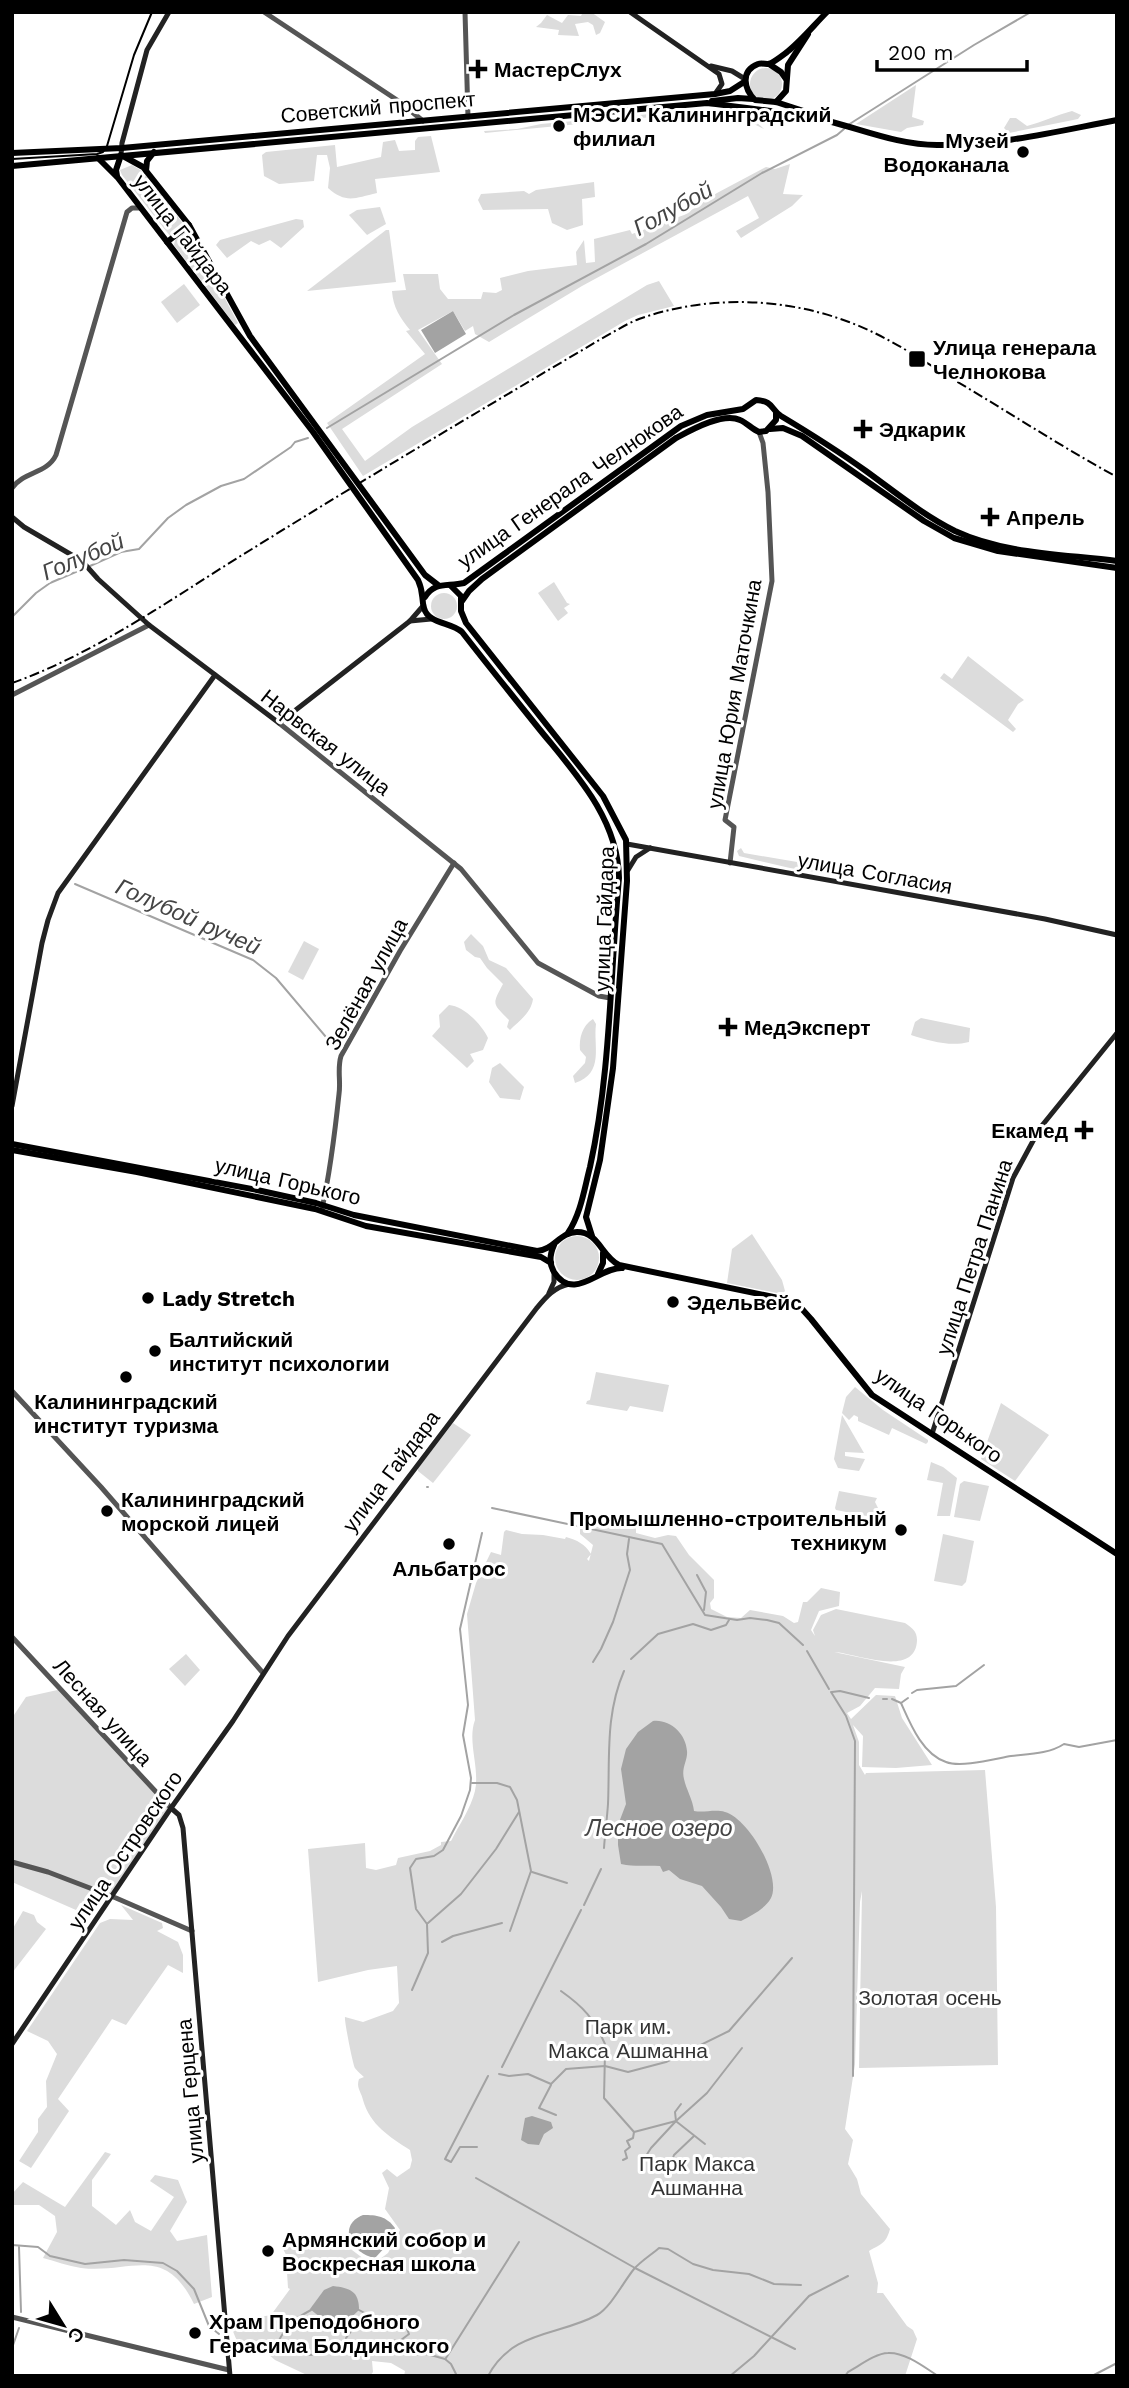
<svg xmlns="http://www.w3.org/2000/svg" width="1129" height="2388" font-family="'Work Sans',sans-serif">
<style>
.green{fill:#dcdcdc}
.water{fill:#a3a3a3}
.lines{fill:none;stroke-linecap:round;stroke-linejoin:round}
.stream{stroke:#a3a3a3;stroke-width:2}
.tertiary{stroke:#555;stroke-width:5}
.secondary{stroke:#222;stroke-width:5}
.primary{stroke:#000;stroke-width:6}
.tram{stroke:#000;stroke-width:2}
.rail{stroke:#000;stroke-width:2;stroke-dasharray:10 3.5 2 3.5;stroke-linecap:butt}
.poi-dot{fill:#000;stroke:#fff;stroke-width:2.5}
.labels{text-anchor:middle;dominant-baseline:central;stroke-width:6;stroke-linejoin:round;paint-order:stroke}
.poi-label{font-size:21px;font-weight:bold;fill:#000;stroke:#fff;text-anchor:start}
.street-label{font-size:21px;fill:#000;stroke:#fff}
.park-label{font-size:21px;fill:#333;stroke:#fff}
.water-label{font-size:23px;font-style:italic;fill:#444;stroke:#fff}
</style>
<rect width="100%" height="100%" fill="#fff"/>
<g class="green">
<polygon points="583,12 591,12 605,22 600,33 596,35 593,25 588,22 575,24 579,36 558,35 559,30 536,27 541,23 547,15 562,23 568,15 581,16"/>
<circle cx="766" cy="84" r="16"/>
<polygon points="916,85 912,117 924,121 923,125 907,128 901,132 856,124"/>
<path d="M 705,109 C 730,110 746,111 764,129 L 729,112 L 705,112 L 485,133 L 484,131 L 517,129 L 541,124 Z"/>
<path d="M 1072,111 L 1081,115 L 1078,119 L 1009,133 L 1004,128 L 1010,118 L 1016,118 L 1027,126 C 1043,122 1056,115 1072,111 Z"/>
<path d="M 431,136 L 440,172 L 375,179 L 377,193 C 355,198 346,204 328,188 L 330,168 L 327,155 L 317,155 L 314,181 L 279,184 L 264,176 L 262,155 L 266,152 L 335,145 L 337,167 L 381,157 L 383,142 L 395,140 L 399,151 L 415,150 L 415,141 L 418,137 Z"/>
<path d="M 790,164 L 783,194 L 803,195 L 792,206 L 741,238 L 736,231 L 759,218 L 748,196 L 582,286 L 489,342 L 475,334 L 473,326 L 465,331 L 453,311 L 418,330 L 442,364 L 342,429 L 365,461 L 412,427 L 647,285 L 659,281 L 674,306 L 638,315 L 625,321 L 363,476 L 327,423 L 425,354 L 406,331 L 410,330 C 400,318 393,307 392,291 L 406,290 L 403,274 L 438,274 L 440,289 L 448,299 L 481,299 L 483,292 L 496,293 L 502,290 L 500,278 L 528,271 L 577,265 L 576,252 L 584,240 L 586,263 L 595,262 L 594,239 L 630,230 L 632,234 L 684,215 L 717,193 L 766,167 L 775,169 Z"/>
<polygon points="132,165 145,173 184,225 170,236 122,175 120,170"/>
<polygon points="594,182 595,197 582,199 583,225 567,230 552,223 548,209 483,210 478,200 481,194 524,191 529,194 536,190"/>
<polygon points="380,207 386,224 367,235 349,215 357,210"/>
<polygon points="296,219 303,220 304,227 281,248 270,240 259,245 251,241 227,258 216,245 220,240"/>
<polygon points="386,230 389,230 396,282 307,291"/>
<polygon points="184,232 190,233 238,323 235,325 174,245 175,240"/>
<polygon points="184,284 200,305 177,323 161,302"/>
<polygon points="554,582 567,603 570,604 564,608 568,613 558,621 538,593"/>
<circle cx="444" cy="606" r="13"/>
<polygon points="968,656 1024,700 1018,704 1008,720 1016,729 1013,732 940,678 944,673 952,679"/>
<polygon points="741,848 744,853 844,870 846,865 852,868 851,874 848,877 790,868 739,856 737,851"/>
<path d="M 471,934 L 483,946 L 489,960 L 506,968 L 533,999 C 531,1013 520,1020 510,1030 L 507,1027 L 509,1020 C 492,1003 492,1005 503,984 L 487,968 L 480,958 L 475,957 L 466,950 L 464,942 Z"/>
<polygon points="304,941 319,949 303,980 288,972"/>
<path d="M 449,1005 C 464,1006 482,1025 488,1038 L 483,1050 L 470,1054 L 474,1061 L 467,1068 L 432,1036 L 440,1027 L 439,1015 Z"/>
<path d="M 921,1018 L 970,1028 L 969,1042 C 950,1047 930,1041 911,1035 L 915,1022 Z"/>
<path d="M 593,1019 L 596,1024 C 593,1046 605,1073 575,1083 L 573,1076 L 585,1063 L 586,1057 L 580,1050 C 579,1038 582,1026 593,1019 Z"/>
<polygon points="500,1063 524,1087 520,1100 500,1098 489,1082 492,1068"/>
<polygon points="752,1234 782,1280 785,1291 782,1294 727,1283 732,1249"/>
<circle cx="577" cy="1258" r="22"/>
<polygon points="596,1372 669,1385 663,1412 630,1406 627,1411 586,1404 587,1401 590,1400"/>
<polygon points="855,1387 883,1410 928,1440 928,1442 926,1444 892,1428 889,1435 858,1421 858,1417 854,1415 849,1420 842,1413 846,1397"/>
<polygon points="1001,1403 1049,1435 1015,1481 981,1459"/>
<polygon points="842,1415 864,1453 845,1452 845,1456 865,1459 859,1471 838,1468 834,1459"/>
<polygon points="453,1423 471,1435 433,1483 418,1471 418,1468"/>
<polygon points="931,1462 943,1467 957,1478 950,1516 937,1516 943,1483 927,1480"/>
<polygon points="964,1481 989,1486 980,1521 954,1517 960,1484"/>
<polygon points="839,1491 877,1498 875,1502 879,1510 887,1512 882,1519 836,1510 835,1508"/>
<path d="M 578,1514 C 585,1514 588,1517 595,1519 C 611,1523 619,1520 636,1527 L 636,1533 L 655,1538 L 668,1535 L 676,1536 L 689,1555 L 714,1580 L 714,1598 L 710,1603 L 711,1609 L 727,1617 L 741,1618 L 750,1610 L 783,1616 L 794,1623 L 798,1622 L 803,1602 L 807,1602 L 821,1588 L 840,1592 L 839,1606 L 819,1611 L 811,1630 L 815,1636 L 813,1630 L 821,1615 L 836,1609 L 905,1623 C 912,1628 917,1631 917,1640 C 916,1679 855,1653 834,1652 L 905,1667 L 901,1674 L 899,1689 L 875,1688 L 860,1706 L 847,1713 L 851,1719 L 876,1695 L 895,1696 L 902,1718 L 932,1765 L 896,1768 L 862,1767 L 863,1736 L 853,1725 L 859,1742 L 859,1765 L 865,1775 L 866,1773 L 985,1770 L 996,1907 L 998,2065 L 859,2068 L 862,1891 L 860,1902 L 855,2064 L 845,2129 L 853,2140 L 848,2164 L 857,2179 L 861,2194 L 890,2229 C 886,2243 883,2243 869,2251 L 878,2283 L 877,2293 L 883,2293 L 907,2326 L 913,2330 L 917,2339 L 905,2376 L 404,2376 L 405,2371 L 391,2363 L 372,2361 L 373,2372 L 370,2376 L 309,2376 L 275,2360 L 268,2354 L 258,2350 L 241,2350 C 238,2340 228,2328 233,2318 L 249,2319 L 271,2315 L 290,2289 L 288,2288 L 287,2272 L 291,2264 L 283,2249 L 289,2247 L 316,2249 L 327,2238 L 344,2244 L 364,2259 L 376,2262 L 388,2253 L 400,2230 L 385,2209 L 389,2188 L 382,2173 L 387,2169 L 397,2177 L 410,2168 L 412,2160 L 410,2150 C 390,2137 370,2125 363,2100 C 361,2091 356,2088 359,2079 L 364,2077 C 363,2076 356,2070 355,2068 C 353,2065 344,2020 345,2017 L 363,2022 L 393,2011 L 399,2003 L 397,1966 L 368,1970 L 318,1982 L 308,1849 L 365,1843 L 366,1868 L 376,1870 L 396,1865 L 398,1858 L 430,1851 L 441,1845 L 441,1842 L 451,1841 C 459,1825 471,1808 475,1791 C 480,1767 467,1742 475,1720 L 467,1614 L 476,1583 L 491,1552 L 501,1555 L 504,1532 L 506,1530 L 522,1534 L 543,1535 L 565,1539 L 566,1537 C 577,1540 585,1544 591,1554 L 587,1559 L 589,1561 L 593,1545 L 580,1534 L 580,1521 Z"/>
<polygon points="943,1534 974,1541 966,1582 962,1586 934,1581"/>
<polygon points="186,1654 200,1670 185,1686 169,1669"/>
<polygon points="62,1689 171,1808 112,1897 94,1891 85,1904 80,1903 76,1910 12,1882 12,1718 26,1697"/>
<polygon points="121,1905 162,1923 163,1928 157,1931 178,1942 183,1955 183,1973 168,1965 126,2025 112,2019 58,2099 69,2111 31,2168 19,2161 38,2132 38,2119 47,2107 46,2081 57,2054 48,2041 27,2031 100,1923 110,1919 133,1920"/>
<polygon points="23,1911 34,1915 37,1922 46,1929 12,1973 12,1930"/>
<path d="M 105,2152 L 111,2154 L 92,2180 L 92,2206 L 116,2225 L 130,2210 L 135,2222 L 151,2231 L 174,2197 L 150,2181 L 155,2175 L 178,2180 L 187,2202 L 170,2231 L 177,2241 L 207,2235 L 212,2297 L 194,2304 C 164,2243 131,2274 81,2268 C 68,2266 55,2261 43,2258 L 57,2232 L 55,2216 L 39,2205 L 14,2205 L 12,2209 L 12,2194 L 23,2182 L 65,2207 Z"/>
</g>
<g class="water">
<polygon points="453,311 466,334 435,353 421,330"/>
<path d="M 653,1721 C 670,1719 686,1734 687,1751 C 688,1760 681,1768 684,1779 C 686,1789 693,1800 694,1811 C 704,1813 715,1809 725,1812 C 748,1818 782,1876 771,1898 C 765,1909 752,1915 741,1921 L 729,1919 L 721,1907 L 702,1886 L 680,1879 L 669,1870 L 663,1872 L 660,1866 C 646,1865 635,1867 621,1864 L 618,1845 L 618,1825 L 626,1804 L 621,1769 L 626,1749 L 638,1732 Z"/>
<polygon points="532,2116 551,2122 553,2128 544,2134 539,2145 528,2144 521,2140 525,2118"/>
<path d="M 363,2215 C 377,2215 386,2216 395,2228 L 388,2244 L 375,2258 C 352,2254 336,2226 363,2215 Z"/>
<path d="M 333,2286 C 350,2288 359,2291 359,2310 L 343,2325 L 331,2326 L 310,2309 L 324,2290 Z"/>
</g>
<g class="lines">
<g class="stream">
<polyline points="848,125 974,45 1031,12"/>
<polyline points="327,428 514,315 646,244 762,173 837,135 844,129"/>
<polyline points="90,566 121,552 139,549 168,518 186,505 221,486 244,479 291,447 295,442 308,438"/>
<polyline points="12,617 36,593 50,583 85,568"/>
<polyline points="75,884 253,960 276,978 337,1050"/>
<polyline points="427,1487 428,1487"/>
<polyline points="492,1508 662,1544 705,1615 737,1620 750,1618 767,1620 779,1623 803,1645"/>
<polyline points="697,1575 706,1592 704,1610"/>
<polyline points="807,1651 829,1689"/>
<polyline points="631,1659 658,1634 693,1624 711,1630 726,1625 729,1620"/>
<polyline points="593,1662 601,1649 613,1622 630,1570 627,1554 629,1539"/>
<polyline points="831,1692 846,1716 855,1741 853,2076"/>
<polyline points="832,1692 840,1691 869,1698"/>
<polyline points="912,1693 917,1690 956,1686 984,1665"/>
<polyline points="883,1699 887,1699"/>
<path d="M 892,1699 L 901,1703 C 910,1723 922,1754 946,1762 C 961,1768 994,1759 1011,1756 C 1028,1754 1049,1754 1064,1744 L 1079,1747 L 1117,1740"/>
<polyline points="901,1703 908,1698"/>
<polyline points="472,1783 497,1783 510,1787 517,1800 531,1871 510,1931"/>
<path d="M 604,1848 C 605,1833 607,1819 608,1804 C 610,1758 605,1715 624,1671"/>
<polyline points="532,1872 567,1883"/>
<polyline points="584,1905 601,1869"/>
<polyline points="428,1923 461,1894 496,1849 519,1812"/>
<polyline points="442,1942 453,1936 502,1923"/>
<polyline points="412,1990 428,1953 427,1924 416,1909 410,1868 416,1859 434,1856 443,1850 461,1816 470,1790 471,1778 463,1735 468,1705 460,1629 482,1533"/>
<path d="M 561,1991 C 585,2008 593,2018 605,2044"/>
<polyline points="605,2052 604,2098 634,2132 676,2121 707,2093 742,2048"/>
<polyline points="502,2067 581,1910"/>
<polyline points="499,2074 509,2076 528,2074 551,2084 566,2069 605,2066 628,2072 666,2062 729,2031 792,1958"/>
<polyline points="551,2085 539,2108 556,2115"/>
<polyline points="677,2122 705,2144"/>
<polyline points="477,2147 460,2147 451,2162 445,2159 488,2076"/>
<polyline points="644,2159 651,2148 676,2121 675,2112 681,2104"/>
<polyline points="623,2160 627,2158 625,2151 630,2147 627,2141 633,2138 634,2132"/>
<polyline points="670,2166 674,2155 694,2136"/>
<polyline points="476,2178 635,2268 795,2349"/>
<polyline points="12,2245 38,2247 50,2256 85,2264 124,2260 163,2263 177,2271 194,2289 209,2326 219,2334"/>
<polyline points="19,2247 21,2312"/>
<path d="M 359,2310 C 373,2319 390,2318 405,2324 L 409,2334 L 401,2340 L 391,2341"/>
<polyline points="346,2338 364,2314"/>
<polyline points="237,2345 249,2344 258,2348 275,2348 286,2352 311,2355 324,2353 340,2344 381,2346 413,2355 427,2354 445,2359 451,2364 457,2376"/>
<polyline points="12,2348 19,2328"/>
<path d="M 275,2348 C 287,2325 287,2323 311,2310"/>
<polyline points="446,2358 519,2242"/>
<path d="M 488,2376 C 512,2330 559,2336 597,2315 C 611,2307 624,2281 634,2269 C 641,2261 651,2255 659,2248 L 668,2249 L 693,2264 L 713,2270 L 749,2274 L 774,2284 L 801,2285"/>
<polyline points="730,2376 754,2356 809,2296 848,2276"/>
<path d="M 845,2376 L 848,2372 C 859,2366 876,2353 888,2353 C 905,2352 924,2367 938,2376"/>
<polyline points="1092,2376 1117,2363"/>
</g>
<g class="tertiary">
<polyline points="264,12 400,102 423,121"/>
<polyline points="465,12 468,117"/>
<path d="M 12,488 C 24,471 47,474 56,455 L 127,212 L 132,208 L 141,208"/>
<polyline points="12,695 149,625"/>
<polyline points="279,723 461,869 538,963 599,996 610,998"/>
<polyline points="730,863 734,827 725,820 772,581 768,492 763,443 759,432"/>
<path d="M 322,1209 C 330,1172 335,1132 339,1094 C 341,1081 337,1069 341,1056 L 400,951 L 454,863"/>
<polyline points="12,1391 101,1487 263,1673"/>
<polyline points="12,1637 171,1808"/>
<polyline points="12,1862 48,1872 116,1898 192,1931"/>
<polyline points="12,2317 229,2370"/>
</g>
<g class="secondary">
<polyline points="630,12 719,74 722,84 715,94"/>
<polyline points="711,66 732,71 745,79"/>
<polyline points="121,155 122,143 147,50 169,12"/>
<polyline points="12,517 24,527 82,561 98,579 149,625 279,723 410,621 423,606"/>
<polyline points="410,621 431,619"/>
<polyline points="627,844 1045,919 1117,935"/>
<polyline points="628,870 636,857 650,848"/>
<polyline points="12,1106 42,943 48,920 58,893 215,675"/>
<polyline points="549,1293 554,1282 554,1273"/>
<polyline points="932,1434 1013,1178 1040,1128 1117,1033"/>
<polyline points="171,1808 179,1815 183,1828 230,2376"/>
<path d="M 12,2044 L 171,1808 L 233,1721 L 288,1636 L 536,1309 C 546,1297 553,1288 569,1284"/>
</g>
<g class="primary">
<polyline points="769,64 781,72 786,79"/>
<polyline points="712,101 738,98 753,99"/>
<polyline points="776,102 786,91 788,65 808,34"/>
<path d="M 819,116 L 776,102 L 755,100 C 744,89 740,71 758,64 C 761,63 765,64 769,64 C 774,62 783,55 787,52 C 801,41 814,25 827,12"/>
<polyline points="12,153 122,148 715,94 730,91 744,82"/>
<polyline points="123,156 143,167 189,225 250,336 425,575 438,585"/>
<path d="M 98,158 L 118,178 L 313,432 L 418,580 C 424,593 421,597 424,608 C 428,624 451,622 462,632 C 486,663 511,694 536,725 C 572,770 618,816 619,878 C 610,974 611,1072 590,1167 C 584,1190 581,1213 568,1233"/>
<path d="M 12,166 L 707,103 C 747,108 788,112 828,121 C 864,130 899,145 937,145 C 998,146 1058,131 1117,120"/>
<polyline points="146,171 147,161 154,152"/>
<polyline points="117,176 116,170 121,155"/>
<polyline points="167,242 189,225"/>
<polyline points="770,429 783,428 802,436 924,521 954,538 998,551 1117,568"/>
<polyline points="451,586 461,596 461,611 466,623 603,796 626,840 627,881 613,1068 600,1160 586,1217 592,1236"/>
<path d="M 425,597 C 435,581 447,587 464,583 L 681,426 L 707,415 L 743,409 L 756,400 C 774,401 770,409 781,416 C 811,434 838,451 866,471 C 895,492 923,515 955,531 C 1004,554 1063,554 1117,561"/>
<path d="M 462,601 L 469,591 L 482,579 L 676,438 C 691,430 723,412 740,420 C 747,423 752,429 759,432 L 766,431 L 776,420 L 776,413"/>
<path d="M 12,1144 L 257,1190 L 316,1203 L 354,1215 L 537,1251 C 554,1250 560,1232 577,1232 C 599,1232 601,1256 619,1265 L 783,1299 L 802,1309 L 811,1319 L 872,1395 L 1117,1554"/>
<polyline points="12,1150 137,1172 315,1209 366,1226 541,1257 551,1263"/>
<path d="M 554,1245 C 550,1254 549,1264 554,1272 C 574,1303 599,1267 622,1268"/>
<polyline points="598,1274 603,1263 603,1253"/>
</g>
<polyline class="tram" points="12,159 97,154 103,152 107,146 134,55 152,12"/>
<path class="rail" d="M 12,683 C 97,653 175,596 252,549 C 368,477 484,408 601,339 C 614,332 626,324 639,319 C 706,295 783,297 849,322 C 887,336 922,360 956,381 C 1010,413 1062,447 1117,477"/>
</g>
<g class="poi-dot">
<path d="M474.5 58.5h7v7h7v7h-7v7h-7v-7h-7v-7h7z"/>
<circle cx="559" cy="126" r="7"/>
<circle cx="1023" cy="152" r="7"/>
<rect x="908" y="350" width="18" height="18" rx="3.5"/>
<path d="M859.5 418.5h7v7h7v7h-7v7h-7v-7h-7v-7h7z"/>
<path d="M986.5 506.5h7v7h7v7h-7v7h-7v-7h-7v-7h7z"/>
<path d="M724.5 1016.5h7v7h7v7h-7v7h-7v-7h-7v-7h7z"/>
<path d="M1080.5 1119.5h7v7h7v7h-7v7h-7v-7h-7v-7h7z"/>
<circle cx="148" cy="1298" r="7"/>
<circle cx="673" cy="1302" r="7"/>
<circle cx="155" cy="1351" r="7"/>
<circle cx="126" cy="1377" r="7"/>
<circle cx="107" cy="1511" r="7"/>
<circle cx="901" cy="1530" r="7"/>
<circle cx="449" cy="1544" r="7"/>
<circle cx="268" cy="2251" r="7"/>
<circle cx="195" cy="2333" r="7"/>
</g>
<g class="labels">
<g class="poi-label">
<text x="494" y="69">МастерСлух</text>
<text x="573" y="114">МЭСИ. Калининградский<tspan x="573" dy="24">филиал</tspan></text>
<text x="1009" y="140" text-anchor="end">Музей<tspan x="1009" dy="24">Водоканала</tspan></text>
<text x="933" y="347">Улица генерала<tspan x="933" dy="24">Челнокова</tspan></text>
<text x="879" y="429">Эдкарик</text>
<text x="1006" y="517">Апрель</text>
<text x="744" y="1027">МедЭксперт</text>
<text x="1068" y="1130" text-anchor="end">Екамед</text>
<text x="162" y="1298">Lady Stretch</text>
<text x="687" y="1302">Эдельвейс</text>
<text x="169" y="1339">Балтийский<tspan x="169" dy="24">институт психологии</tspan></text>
<text x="126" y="1401" text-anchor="middle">Калининградский<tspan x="126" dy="24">институт туризма</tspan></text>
<text x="121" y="1499">Калининградский<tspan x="121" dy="24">морской лицей</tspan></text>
<text x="887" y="1518" text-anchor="end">Промышленно-строительный<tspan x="887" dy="24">техникум</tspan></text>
<text x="449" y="1568" text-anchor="middle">Альбатрос</text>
<text x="282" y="2239">Армянский собор и<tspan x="282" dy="24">Воскресная школа</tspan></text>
<text x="209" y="2321">Храм Преподобного<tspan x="209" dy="24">Герасима Болдинского</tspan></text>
</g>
<g class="street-label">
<text transform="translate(378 107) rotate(-5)">Советский проспект</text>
<text transform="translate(183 234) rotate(52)">улица Гайдара</text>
<text transform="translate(570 486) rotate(-35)">улица Генерала Челнокова</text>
<text transform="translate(734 694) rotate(-80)">улица Юрия Маточкина</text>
<text transform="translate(326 742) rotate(38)">Нарвская улица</text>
<text transform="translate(875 873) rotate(10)">улица Согласия</text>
<text transform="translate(604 919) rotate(-88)">улица Гайдара</text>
<text transform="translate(366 984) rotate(-61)">Зелёная улица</text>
<text transform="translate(288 1181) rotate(13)">улица Горького</text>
<text transform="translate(974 1257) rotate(-72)">улица Петра Панина</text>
<text transform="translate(939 1415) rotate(35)">улица Горького</text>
<text transform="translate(391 1471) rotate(-53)">улица Гайдара</text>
<text transform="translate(103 1712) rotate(48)">Лесная улица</text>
<text transform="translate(125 1850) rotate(-56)">улица Островского</text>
<text transform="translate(190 2091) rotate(-95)">улица Герцена</text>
</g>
<g class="park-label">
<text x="930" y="1997">Золотая осень</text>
<text x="628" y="2026">Парк им.<tspan x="628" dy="24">Макса Ашманна</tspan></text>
<text x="697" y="2163">Парк Макса<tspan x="697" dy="24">Ашманна</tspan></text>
</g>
<g class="water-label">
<text transform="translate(673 209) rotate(-29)">Голубой</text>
<text transform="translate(83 557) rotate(-23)">Голубой</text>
<text transform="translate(188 917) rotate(24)">Голубой ручей</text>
<text x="659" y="1828">Лесное озеро</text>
</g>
</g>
<rect width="1129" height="2388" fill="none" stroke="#000000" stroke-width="28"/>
<g transform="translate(63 2325) rotate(127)" stroke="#ffffff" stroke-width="5" paint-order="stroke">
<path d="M0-5L12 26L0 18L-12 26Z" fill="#000000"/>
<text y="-10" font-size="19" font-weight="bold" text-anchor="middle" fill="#000000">С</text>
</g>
<path d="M877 60v10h150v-10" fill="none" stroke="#000000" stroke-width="3.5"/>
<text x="888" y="60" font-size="21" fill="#000000" stroke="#ffffff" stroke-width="5" paint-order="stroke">200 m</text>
</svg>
